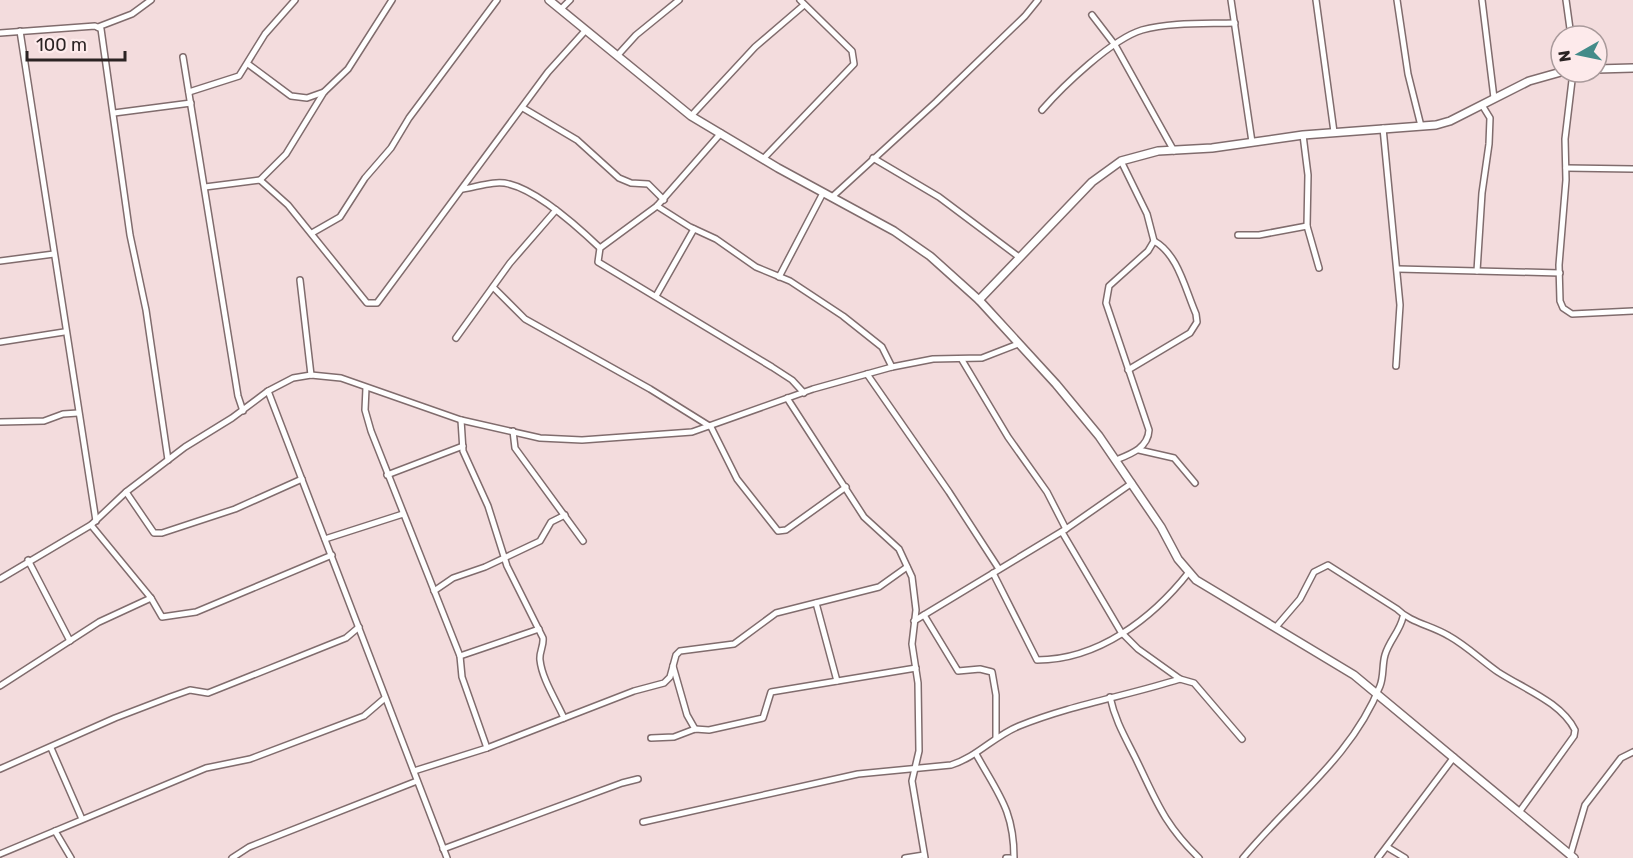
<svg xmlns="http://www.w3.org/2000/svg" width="1633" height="858" font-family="Rubik,sans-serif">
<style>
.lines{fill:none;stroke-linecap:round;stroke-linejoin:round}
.minor-casing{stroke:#806c6d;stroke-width:8}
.tertiary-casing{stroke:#806c6d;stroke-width:10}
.minor{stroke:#fff;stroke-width:5}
.tertiary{stroke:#fff;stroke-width:7}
</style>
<rect width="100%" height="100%" fill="#f3dcdd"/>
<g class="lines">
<g class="minor-casing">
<g id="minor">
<polyline points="1231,0 1252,142"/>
<polyline points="1316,0 1334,132"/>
<polyline points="1397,0 1408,74 1421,126"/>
<polyline points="1482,0 1494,98"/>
<polyline points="1566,0 1571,36"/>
<polyline points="561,9 570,0"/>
<polyline points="1092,15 1115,45 1174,151"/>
<polyline points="98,27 132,14 151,0"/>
<polyline points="20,31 96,521"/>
<polyline points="0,33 95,26 101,29 130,235 146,310 168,460"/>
<polyline points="617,56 636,35 679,0"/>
<polyline points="183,57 238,396 243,411"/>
<polyline points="248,64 291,96 307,98 324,92"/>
<polyline points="1573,72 1565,139 1566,180 1559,265 1560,301 1563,308 1572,314 1633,311"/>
<polyline points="189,92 239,76 265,34 295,0"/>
<polyline points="523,108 577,140 619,178 631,183 648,184 664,200"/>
<path d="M 1042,110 C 1063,86 1112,39 1142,30 C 1171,22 1205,24 1235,23"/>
<polyline points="114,113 191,103"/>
<polyline points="691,116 755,47 804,5"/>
<polyline points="1383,128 1400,305 1396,366"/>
<polyline points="721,133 657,206 600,248 598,262 772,367 792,380 804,393"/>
<polyline points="1303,135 1308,175 1307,226 1319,268"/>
<polyline points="873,158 939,197 1019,257"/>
<polyline points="763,159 854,64 852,51 800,0"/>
<polyline points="1566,168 1633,169"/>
<polyline points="260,180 286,154 324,92 348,69 392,0"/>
<polyline points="205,187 260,180 288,205 367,303 377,303 548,72 585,31"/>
<path d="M 463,189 C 477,187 495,180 509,184 C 538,191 579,228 600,248"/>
<polyline points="832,197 936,102 1025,16 1038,0"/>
<polyline points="657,206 690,227 716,239 756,267 790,281 843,316 882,347 892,367"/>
<polyline points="312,233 340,217 365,178 391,148 409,118 497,0"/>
<polyline points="1238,235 1259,235 1307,226"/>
<polyline points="0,261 54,254"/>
<polyline points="1398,269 1560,273"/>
<polyline points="1477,271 1482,193 1489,144 1490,118 1482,105"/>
<polyline points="779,277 823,193"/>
<polyline points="300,280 311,375"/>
<polyline points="493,287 525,319 650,389 711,427 737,479 778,531 786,530 846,487"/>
<polyline points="656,296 694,229"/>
<polyline points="456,338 510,263 556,210"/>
<polyline points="0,342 64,332"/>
<polyline points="962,360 1008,437 1047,492 1066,529"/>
<path d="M 1128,370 L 1190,333 L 1197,322 L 1196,314 C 1185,289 1178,254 1154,241"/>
<polyline points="867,374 949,492 999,569"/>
<polyline points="366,388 365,410 371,431 460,656 462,677 487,748"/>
<polyline points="268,391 447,858"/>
<polyline points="787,398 864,517 899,549 912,577 916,610 912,644 918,683 919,751 912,781 925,858"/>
<path d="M 461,420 L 463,451 L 488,506 L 507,566 L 543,638 C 544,646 539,652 540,660 C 542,679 556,700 564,718"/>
<polyline points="0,422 44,421 63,414 78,413"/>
<polyline points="513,431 515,448 583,541"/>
<polyline points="1139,450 1174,458 1195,483"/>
<path d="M 1116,460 C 1131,454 1148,448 1149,430 L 1106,303 L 1109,286 L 1148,251 L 1154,241 L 1147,214 L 1121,161"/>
<polyline points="387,475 463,446"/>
<polyline points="126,492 154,533 162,533 235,509 302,479"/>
<polyline points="91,525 151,598 162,617 196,612 332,555"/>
<polyline points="1062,532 1121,632 1138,649 1180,679"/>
<polyline points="325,539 403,514"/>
<polyline points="28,560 70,641"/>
<path d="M 993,573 L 1037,660 C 1098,660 1152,619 1189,572"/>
<polyline points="0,579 91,525 126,492 185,447 232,418 268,391 293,378 311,375 341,378 461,420 540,438 582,440 692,432 813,389 892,367 933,359 982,358 1018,344"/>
<polyline points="434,591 453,578 485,567 540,541 551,522 565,515"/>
<polyline points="816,603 837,681"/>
<polyline points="924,615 958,671 980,669 992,672 996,695 996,738"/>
<polyline points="914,621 1066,529 1132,483"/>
<path d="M 1276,627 L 1300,599 L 1314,572 L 1328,565 L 1397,609 C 1411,623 1431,625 1449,636 C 1467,646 1482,661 1498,672 C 1524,689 1561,702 1575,730 L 1574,736 L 1520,811"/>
<polyline points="460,656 539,629"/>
<polyline points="673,666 687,715 695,729"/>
<polyline points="0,686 99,622 151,598"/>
<path d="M 1110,697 C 1115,720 1125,737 1135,757 C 1156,800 1163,823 1199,858"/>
<polyline points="651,738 674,737 695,729 709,730 763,718 771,692 916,668"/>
<polyline points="51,748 82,819"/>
<path d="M 976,754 C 998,794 1014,810 1014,858"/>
<polyline points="0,769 115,718 170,697 190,690 208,693 301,656 346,638 359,627"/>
<polyline points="414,771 487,748 634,691 664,683 670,677 676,655 680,651 734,644 776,613 879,587 907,567"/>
<path d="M 643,822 L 858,774 L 951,765 C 977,757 994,736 1019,726 C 1071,705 1126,696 1180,679 L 1194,683 L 1242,739"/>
<polyline points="55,831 71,858"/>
<polyline points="1387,847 1405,858"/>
<polyline points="443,849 622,783 638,779"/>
<polyline points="0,854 206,768 250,759 364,716 385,698"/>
<polyline points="1570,856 1585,805 1621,758 1633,752"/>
<polyline points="232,858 249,847 417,781"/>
<polyline points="905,858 924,855"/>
<polyline points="1006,858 1010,858"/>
<path d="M 1243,858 C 1290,801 1352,757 1380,686 C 1384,676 1382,665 1385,655 C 1389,641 1400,631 1403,617"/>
<polyline points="1378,858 1454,757"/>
</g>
</g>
<g class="tertiary-casing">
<g id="tertiary">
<polyline points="549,0 691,116 778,168 894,231 930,256 979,300 1056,384 1099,436 1161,527 1178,559 1196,580 1354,675 1574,858"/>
<polyline points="1597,69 1633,68"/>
<polyline points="979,300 1092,182 1121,161 1158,151 1212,148 1303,135 1436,125 1450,121 1529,81 1561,72"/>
</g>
</g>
<use href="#minor" class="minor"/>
<use href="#tertiary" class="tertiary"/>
</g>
<g transform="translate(1579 54) rotate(261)"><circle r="28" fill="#fdeaeb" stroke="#a99a9b" stroke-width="1.5"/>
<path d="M0-4.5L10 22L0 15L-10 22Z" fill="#438b89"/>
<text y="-9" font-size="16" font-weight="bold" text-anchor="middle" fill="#2b2323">N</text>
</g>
<path d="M27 51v9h98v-9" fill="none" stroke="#2b2323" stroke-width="3"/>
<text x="36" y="51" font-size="18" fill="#2b2323" stroke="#fdeaeb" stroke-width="4.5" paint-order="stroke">100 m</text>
</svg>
